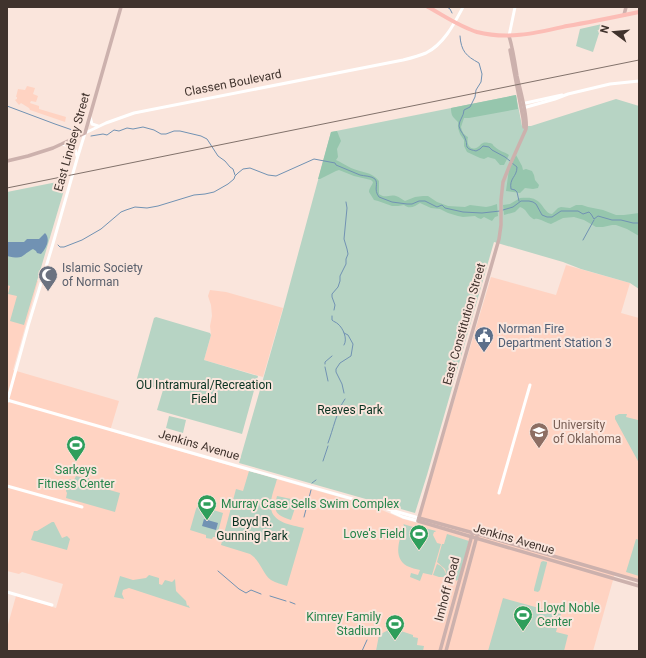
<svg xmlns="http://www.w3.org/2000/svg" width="646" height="658" font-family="Roboto,sans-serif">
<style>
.built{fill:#ffd3c2}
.green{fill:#b7d4c4}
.forest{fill:#96c6ad}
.water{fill:#7192b3}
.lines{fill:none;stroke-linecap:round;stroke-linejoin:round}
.stream{stroke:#7192b3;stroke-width:1}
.tertiary{stroke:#fff;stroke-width:3}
.secondary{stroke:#ccb1ad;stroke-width:3.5}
.primary{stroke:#fcbdb6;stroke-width:4}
.rail{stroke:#82726b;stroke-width:1}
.labels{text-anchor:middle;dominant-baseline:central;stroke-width:4;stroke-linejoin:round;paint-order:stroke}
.street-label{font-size:12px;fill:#40332d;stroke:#fae5dc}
.worship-label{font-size:12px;fill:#5b616d;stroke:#fae5dc;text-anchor:start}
.service-label{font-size:12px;fill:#4e5e75;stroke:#fae5dc;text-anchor:start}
.park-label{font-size:12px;fill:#083221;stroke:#fae5dc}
.education-label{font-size:12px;fill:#785e54;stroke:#fae5dc;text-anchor:start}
.leisure-label{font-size:12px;fill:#27864d;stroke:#fae5dc;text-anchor:start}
</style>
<rect width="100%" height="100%" fill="#fae5dc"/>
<g class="built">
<polygon points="27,86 35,88 33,94 38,96 36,102 31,101 30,103 39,106 39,109 66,117 65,122 30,110 29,108 21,103 19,105 15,100 17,99 17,97 16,97 18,89 25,90"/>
<polygon points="566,265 630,283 621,313 639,318 639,580 615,573 593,651 7,651 7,628 16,596 56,608 63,584 22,572 19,574 7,571 7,273 38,281 13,370 119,401 110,431 377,508 403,519 418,523 491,277 556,295"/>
<polygon points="210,290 226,292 283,308 263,377 204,360 211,335 210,326 212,316 211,305 208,296"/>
</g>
<g class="green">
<polygon points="602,24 593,52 576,46 580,29"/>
<polygon points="516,95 522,126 531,126 616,99 639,106 639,289 630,283 581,269 563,262 494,242 427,475 415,513 239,463 284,306 331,132"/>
<polygon points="67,180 24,325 10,321 17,296 8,294 10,286 7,285 7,192"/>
<polygon points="156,317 210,333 211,335 204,360 258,376 242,434 157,410 163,390 136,382 154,318"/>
<polygon points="619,414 627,414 626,417 638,420 639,419 639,463 615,419 615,416"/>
<polygon points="169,416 186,420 183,433 166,428"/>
<path d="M 249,471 L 277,479 C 275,487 271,496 271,504 C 269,522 291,525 304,528 L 287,586 C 282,584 276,583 271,580 C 262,573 261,561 250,554 L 221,545 L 236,489 L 243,491 Z"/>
<polygon points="76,476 85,478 88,476 92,485 120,493 115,512 66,498 67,493 66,491 67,486 66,485 66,483 68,483 69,479 74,480"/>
<path d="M 277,496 L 296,500 L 297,502 L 291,520 C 275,515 273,511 277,496 Z"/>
<polygon points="197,507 208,511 210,509 223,513 217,536 216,537 213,537 212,539 206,538 206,535 190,530 196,509"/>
<polygon points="52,522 54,522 62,538 67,536 70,539 67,550 31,540 34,531 37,531"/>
<path d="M 403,524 L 420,529 L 421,527 L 436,531 L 435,532 L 434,532 L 433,535 L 437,543 L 441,544 L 432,575 L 423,573 L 420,581 L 410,577 L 411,573 L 418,575 L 420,570 C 416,569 411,568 407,566 C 392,557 400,539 404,525 Z"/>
<polygon points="447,534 469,541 459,579 456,581 456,578 456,580 448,579 445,569 437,562 442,544 444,544"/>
<polygon points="636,539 639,540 639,576 626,572"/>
<polygon points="543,561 547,562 547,563 540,590 538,592 534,591 534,589 541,562"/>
<path d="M 437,564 C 443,566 445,571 447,577 L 439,577 L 433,575 Z"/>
<polygon points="149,575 159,578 159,584 162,585 165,580 172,582 175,579 176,591 186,601 187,606 188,605 190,608 129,588 123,590 122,594 124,599 114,597 120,576 133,580 146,578"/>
<polygon points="503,598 561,614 556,632 568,635 564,651 488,651"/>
<polygon points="392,628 413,635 413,637 418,638 417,645 424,646 423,651 376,651 379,635"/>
</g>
<g class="forest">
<path d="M 516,95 L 518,109 L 469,118 L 464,118 L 461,127 C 462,132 464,135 468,137 C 466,144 470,152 478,147 C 481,145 480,144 483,143 C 485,142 488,143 490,143 C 494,144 492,145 495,147 C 499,151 505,152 509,155 L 504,165 L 500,165 L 495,159 L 491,158 L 488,157 L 484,159 L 480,158 L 467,152 L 464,146 L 464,140 L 460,134 L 458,128 L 458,122 C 453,117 451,116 451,108 Z"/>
<path d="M 337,131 L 341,141 L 337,149 L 338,157 L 336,160 C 341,162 345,165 351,168 C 362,173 371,171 379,181 L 379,194 C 385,199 389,194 396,196 C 400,197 401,199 405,201 L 415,197 L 423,196 L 428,196 L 437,202 L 448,206 L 465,207 L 470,205 L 486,207 L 491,206 L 497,204 L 498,216 L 495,217 L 492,221 L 484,217 L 481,219 L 478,218 L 475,216 L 463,217 L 458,216 L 448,213 L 440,209 L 431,208 L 420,203 C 415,206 410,210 404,205 L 398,206 L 392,206 L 378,201 L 374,200 L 369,192 C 369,188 372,186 373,182 L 371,180 L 354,176 L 339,170 L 336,171 L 320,179 L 318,179 L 331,132 Z"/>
<polygon points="516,155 522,166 523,170 526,169 532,171 534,175 535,180 539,185 538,188 533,189 525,188 520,193 506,191 509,169"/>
<path d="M 520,198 C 526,198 531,197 536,200 C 543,203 545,214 552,214 L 558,208 L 561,207 L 570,208 L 576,205 L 582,205 L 588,207 L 603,210 L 616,215 L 624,215 L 639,213 L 639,236 L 627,229 L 616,225 L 612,225 L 603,227 L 596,227 L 584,220 L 574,217 L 563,218 L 551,224 C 547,223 542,220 538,219 C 533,218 536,221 532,218 C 527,215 527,209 520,207 L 515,212 L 504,215 L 503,205 L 510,204 Z"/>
</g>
<g class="water">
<path d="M 45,233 C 51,239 46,249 41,254 L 37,253 L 36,251 L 33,249 C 20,256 24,260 7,256 L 7,242 L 24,242 L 27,239 L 39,239 Z"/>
<polygon points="204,519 218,523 216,530 202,526"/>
</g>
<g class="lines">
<g class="stream">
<polyline points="447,7 450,9 452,13"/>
<path d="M 460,36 C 461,51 466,56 479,63 L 482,74 L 481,82 L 476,90 L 475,97 L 470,107 L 464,110 C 464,116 459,120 459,126 C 460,132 465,135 466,141 C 467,143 466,145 467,147 C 469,150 473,150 476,151 L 480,149 L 483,146 L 489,147 L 492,150 L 505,157 L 510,161"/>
<polyline points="7,106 55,124 78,132"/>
<polyline points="91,136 103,134 107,135 114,130 119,131 127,128 133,129 143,127 154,130 161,134 166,134 174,131 180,131 201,136 207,139 218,156 225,161 230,167 233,169 235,175"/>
<path d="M 512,163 L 517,167 C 517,177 509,178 511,189 L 515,190 L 517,192 L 519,201"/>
<polyline points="503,210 513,207 521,201 529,201 533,202 536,204 542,215 547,217 552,217 561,211 578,211 583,214 589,212 591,214 594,219 598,216 612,220 621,220 633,223 639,223"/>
<polyline points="583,240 594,220"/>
<path d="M 58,245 L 60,247 L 64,247 L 82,240 L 101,229 L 121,212 L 126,210 L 135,207 L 147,208 L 158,206 L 194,195 L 205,194 L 214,192 L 228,184 L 234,179 L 235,176 L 238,173 L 243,169 L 250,168 L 268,175 L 276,176 L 314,159 L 335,163 L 336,165 C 344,168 352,172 360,175 C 364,176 372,176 375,179 C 379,184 373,189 379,197 L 392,202 L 407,204 L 412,204 L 419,201 L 425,201 L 437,207 L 442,205 L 445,208 L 463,212 L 482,213 L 500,211"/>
<polyline points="334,310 335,305 332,297 332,294 338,287 340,281 340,276 346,264 346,259 348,254 347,249 344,239 347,208 346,202"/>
<path d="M 332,316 L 332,320 C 334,322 336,322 338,324 C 343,328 348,339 344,345"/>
<polyline points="325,364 325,362 332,356"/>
<polyline points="325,367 328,381"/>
<polyline points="344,393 342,384 336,372 336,369 340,363 351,356 353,344 348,335 344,333"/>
<path d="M 328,443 C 333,430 337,410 345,399"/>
<polyline points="323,461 328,446"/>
<polyline points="312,483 316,480"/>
<polyline points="304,517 311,490"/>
<polyline points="218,571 239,589 246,593 251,590 261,594"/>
<polyline points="270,596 286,601"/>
<polyline points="290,602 295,604"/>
<polyline points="362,651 367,640"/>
</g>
<g class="tertiary">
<polyline points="509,36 515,7"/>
<polyline points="521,104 562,95"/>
<polyline points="523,108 555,99 568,94 610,84 639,81"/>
<polyline points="90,117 92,124 98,126"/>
<path d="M 61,144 C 71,146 75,145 77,156"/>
<polyline points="7,400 419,518"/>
<path d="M 7,402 L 28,326 L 52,247 L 77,159 L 85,133 L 106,123 L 134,113 L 403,60 C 411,58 419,56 426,53 C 444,44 454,24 463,7"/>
<polyline points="7,486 82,507"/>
<polyline points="499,493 530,385"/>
<polyline points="392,512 403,517 418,521"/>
<polyline points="7,592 52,605"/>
</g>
<g class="secondary">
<polyline points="624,15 626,7"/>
<path d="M 509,36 C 513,49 515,63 517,76 C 520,90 528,116 526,129 L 509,167 L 503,182 L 501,200 L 501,225 L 499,239 L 418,521 L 639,586"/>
<polyline points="510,50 523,118 524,127"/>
<polyline points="7,161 28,156 53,148 85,133 121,7"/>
<polyline points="419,518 481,535 639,581"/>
<polyline points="440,651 472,535"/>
<polyline points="446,651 477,536"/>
</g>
<path class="primary" d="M 428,7 C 443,15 460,27 477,32 C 508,40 536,33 567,26 C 591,22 615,17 639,12"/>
<polyline class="rail" points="7,188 639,60"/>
</g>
<defs>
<g id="mosque-pin" transform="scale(1)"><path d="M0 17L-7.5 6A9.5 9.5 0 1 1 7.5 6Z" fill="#6b7280" stroke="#fae5dc"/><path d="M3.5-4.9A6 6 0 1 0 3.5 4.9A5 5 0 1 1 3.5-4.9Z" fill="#fff"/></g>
<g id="civic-pin" transform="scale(1)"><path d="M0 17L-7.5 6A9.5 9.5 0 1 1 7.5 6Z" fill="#5c6f8a" stroke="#fae5dc"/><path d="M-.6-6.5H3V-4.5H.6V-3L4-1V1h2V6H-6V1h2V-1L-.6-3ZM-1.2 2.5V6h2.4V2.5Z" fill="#fff"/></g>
<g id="university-pin" transform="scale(1)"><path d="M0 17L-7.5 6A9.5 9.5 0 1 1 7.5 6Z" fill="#8d6e63" stroke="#fae5dc"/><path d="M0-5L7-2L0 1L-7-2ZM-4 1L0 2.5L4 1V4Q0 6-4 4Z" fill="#fff"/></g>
<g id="stadium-pin" transform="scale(1)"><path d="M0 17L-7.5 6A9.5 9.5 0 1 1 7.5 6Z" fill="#2e9e5b" stroke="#fae5dc"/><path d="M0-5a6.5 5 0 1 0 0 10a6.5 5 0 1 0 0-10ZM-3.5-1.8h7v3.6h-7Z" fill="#fff"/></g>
</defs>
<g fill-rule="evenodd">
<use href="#mosque-pin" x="48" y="275"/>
<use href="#civic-pin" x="484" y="336"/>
<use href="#university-pin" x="539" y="432"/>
<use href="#stadium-pin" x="76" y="445"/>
<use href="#stadium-pin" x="207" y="504"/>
<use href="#stadium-pin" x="419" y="534"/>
<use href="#stadium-pin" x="523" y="615"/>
<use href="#stadium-pin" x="395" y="624"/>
</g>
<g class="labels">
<g class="street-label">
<text transform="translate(233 83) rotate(-11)">Classen Boulevard</text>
<text transform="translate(72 142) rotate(-74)">East Lindsey Street</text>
<text transform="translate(464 324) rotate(-74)">East Constitution Street</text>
<text transform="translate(199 445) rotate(16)">Jenkins Avenue</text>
<text transform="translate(514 539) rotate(16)">Jenkins Avenue</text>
<text transform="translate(447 589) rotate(-75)">Imhoff Road</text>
</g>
<g class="worship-label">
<text x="62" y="268">Islamic Society<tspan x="62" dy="14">of Norman</tspan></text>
</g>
<g class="service-label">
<text x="498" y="329">Norman Fire<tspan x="498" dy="14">Department Station 3</tspan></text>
</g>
<g class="park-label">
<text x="204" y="385">OU Intramural/Recreation<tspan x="204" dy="14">Field</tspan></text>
<text x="350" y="410">Reaves Park</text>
<text x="252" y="522">Boyd R.<tspan x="252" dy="14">Gunning Park</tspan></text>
</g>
<g class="education-label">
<text x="553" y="425">University<tspan x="553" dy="14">of Oklahoma</tspan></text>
</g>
<g class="leisure-label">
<text x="76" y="470" text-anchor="middle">Sarkeys<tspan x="76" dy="14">Fitness Center</tspan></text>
<text x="221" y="504">Murray Case Sells Swim Complex</text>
<text x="405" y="534" text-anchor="end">Love's Field</text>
<text x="537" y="608">Lloyd Noble<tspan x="537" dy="14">Center</tspan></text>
<text x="381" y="617" text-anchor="end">Kimrey Family<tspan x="381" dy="14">Stadium</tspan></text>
</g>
</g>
<rect width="646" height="658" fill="none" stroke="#40332d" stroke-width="16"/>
<g transform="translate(614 32) rotate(286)" stroke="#fae5dc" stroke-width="3" paint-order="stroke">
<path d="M0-3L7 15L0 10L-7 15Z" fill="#40332d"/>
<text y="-6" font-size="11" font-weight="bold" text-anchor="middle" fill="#40332d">N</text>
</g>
</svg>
